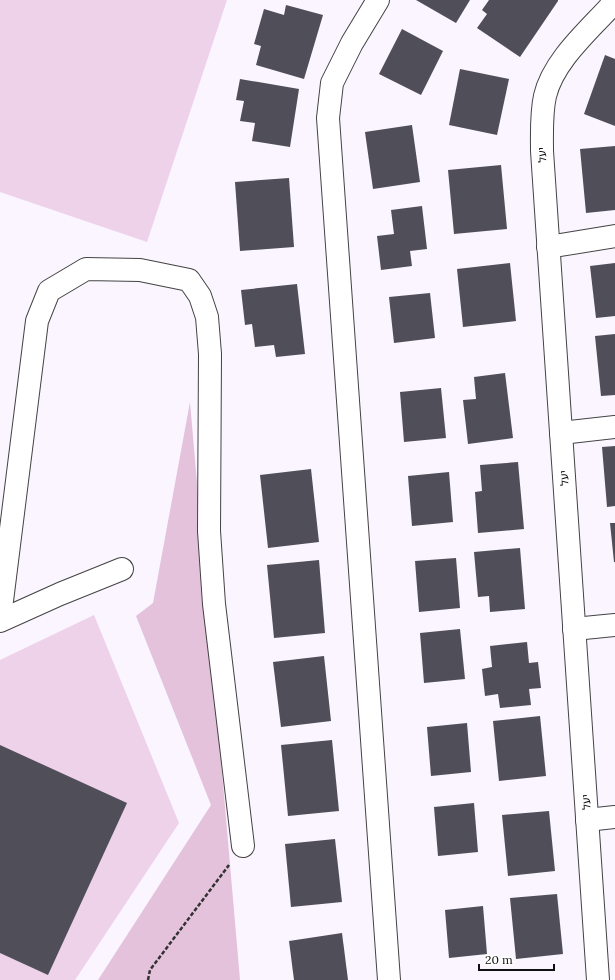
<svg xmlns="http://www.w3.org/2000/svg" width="615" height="980" font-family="Lora,'Noto Sans Hebrew',serif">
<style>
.green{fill:#e5c2dc}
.pitch{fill:#edd2ea}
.building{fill:#504e58}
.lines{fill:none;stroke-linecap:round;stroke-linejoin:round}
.street-casing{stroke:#434343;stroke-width:24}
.path{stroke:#323232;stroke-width:2.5;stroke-dasharray:4 2;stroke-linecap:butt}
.street{stroke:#fff;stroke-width:22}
.labels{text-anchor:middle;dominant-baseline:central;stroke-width:4;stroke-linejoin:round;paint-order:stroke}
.street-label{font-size:11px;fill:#101010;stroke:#fff}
</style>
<rect width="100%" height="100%" fill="#faf5fe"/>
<polygon class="green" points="190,402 240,980 98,980 211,805 136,616 153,603"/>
<g class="pitch">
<polygon points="0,0 227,0 147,242 0,192"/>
<polygon points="94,615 179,823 75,980 0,980 0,660"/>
</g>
<g class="building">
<polygon points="416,0 470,0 456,23"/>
<polygon points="489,0 558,0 558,1 520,57 477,28 487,14 482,10"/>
<polygon points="286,5 323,15 304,79 256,65 261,46 254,44 264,9 284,15"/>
<polygon points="402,29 443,51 421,95 379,74"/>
<polygon points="605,55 615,59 615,126 584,114"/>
<polygon points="460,69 509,79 497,135 449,125"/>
<polygon points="240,79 299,89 290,147 252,141 255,123 240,121 244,101 236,100"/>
<polygon points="412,125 420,182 373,189 365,132"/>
<polygon points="615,146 615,210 586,213 580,149"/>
<polygon points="501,165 507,229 454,234 448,170"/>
<polygon points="289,178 294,247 240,251 235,182"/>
<polygon points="422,206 427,249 410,251 412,266 381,270 377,236 394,234 391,210"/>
<polygon points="510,263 516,321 463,327 457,269"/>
<polygon points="615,263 615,316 596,318 590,266"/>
<polygon points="297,284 305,354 276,357 274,345 255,347 252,324 245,325 241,290"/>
<polygon points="430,293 435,338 394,343 389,297"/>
<polygon points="615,334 615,395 601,396 595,336"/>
<polygon points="505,373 513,438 468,444 463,400 476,399 474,377"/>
<polygon points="441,388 446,438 404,442 400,392"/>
<polygon points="615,446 615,506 607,507 602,447"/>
<polygon points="518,462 524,529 478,533 475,492 482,491 480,465"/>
<polygon points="311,469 319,542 268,548 260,475"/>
<polygon points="449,472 453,522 412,526 408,476"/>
<polygon points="610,523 615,523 615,562 614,562"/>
<polygon points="520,548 525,609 490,612 489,596 478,597 474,552"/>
<polygon points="456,558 460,608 419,612 415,561"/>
<polygon points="319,560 325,633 274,638 267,565"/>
<polygon points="460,629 465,679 424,683 420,633"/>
<polygon points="527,642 529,663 538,662 541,688 529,689 531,705 500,708 498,694 485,696 482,669 492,667 490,646"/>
<polygon points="324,656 331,721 281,727 273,662"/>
<polygon points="540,716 546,776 499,781 493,721"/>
<polygon points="467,723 471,772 431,776 427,727"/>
<polygon points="332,740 339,811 288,816 281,745"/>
<polygon points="0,745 127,803 48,975 0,953"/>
<polygon points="474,803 478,852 438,856 434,807"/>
<polygon points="549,811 555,871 508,876 502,815"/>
<polygon points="335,839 342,902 291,907 285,844"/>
<polygon points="557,894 563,954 516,959 510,898"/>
<polygon points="483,906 487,954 449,958 445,910"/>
<polygon points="342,933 348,980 294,980 289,941"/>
</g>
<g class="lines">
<g class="street-casing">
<g id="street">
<polyline points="378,0 352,43 332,83 328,118 389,980"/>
<polyline points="548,247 615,236"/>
<polyline points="561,433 615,427"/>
<polyline points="0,617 37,321 49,291 86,269 140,270 189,280 200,296 207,317 210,354 209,531 214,604 243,846"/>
<polyline points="0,621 60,594 122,569"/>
<polyline points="574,629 615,625"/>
<polyline points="587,820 615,817"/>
<path d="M 598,980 L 542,151 C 542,133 541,114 545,96 C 553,62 586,33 609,8 L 614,0"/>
</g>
</g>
<polyline class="path" points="148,980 150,970 229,865"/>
<use href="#street" class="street"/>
</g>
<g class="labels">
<g class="street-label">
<text transform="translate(542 155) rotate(-92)">יעל</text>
<text transform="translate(564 478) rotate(-94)">יעל</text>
<text transform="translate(586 802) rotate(-94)">יעל</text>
</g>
</g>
<path d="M479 964v6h75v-6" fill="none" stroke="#101010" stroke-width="2"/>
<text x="485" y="964" font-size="12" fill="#101010" stroke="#ffffff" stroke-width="3" paint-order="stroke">20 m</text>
</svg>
